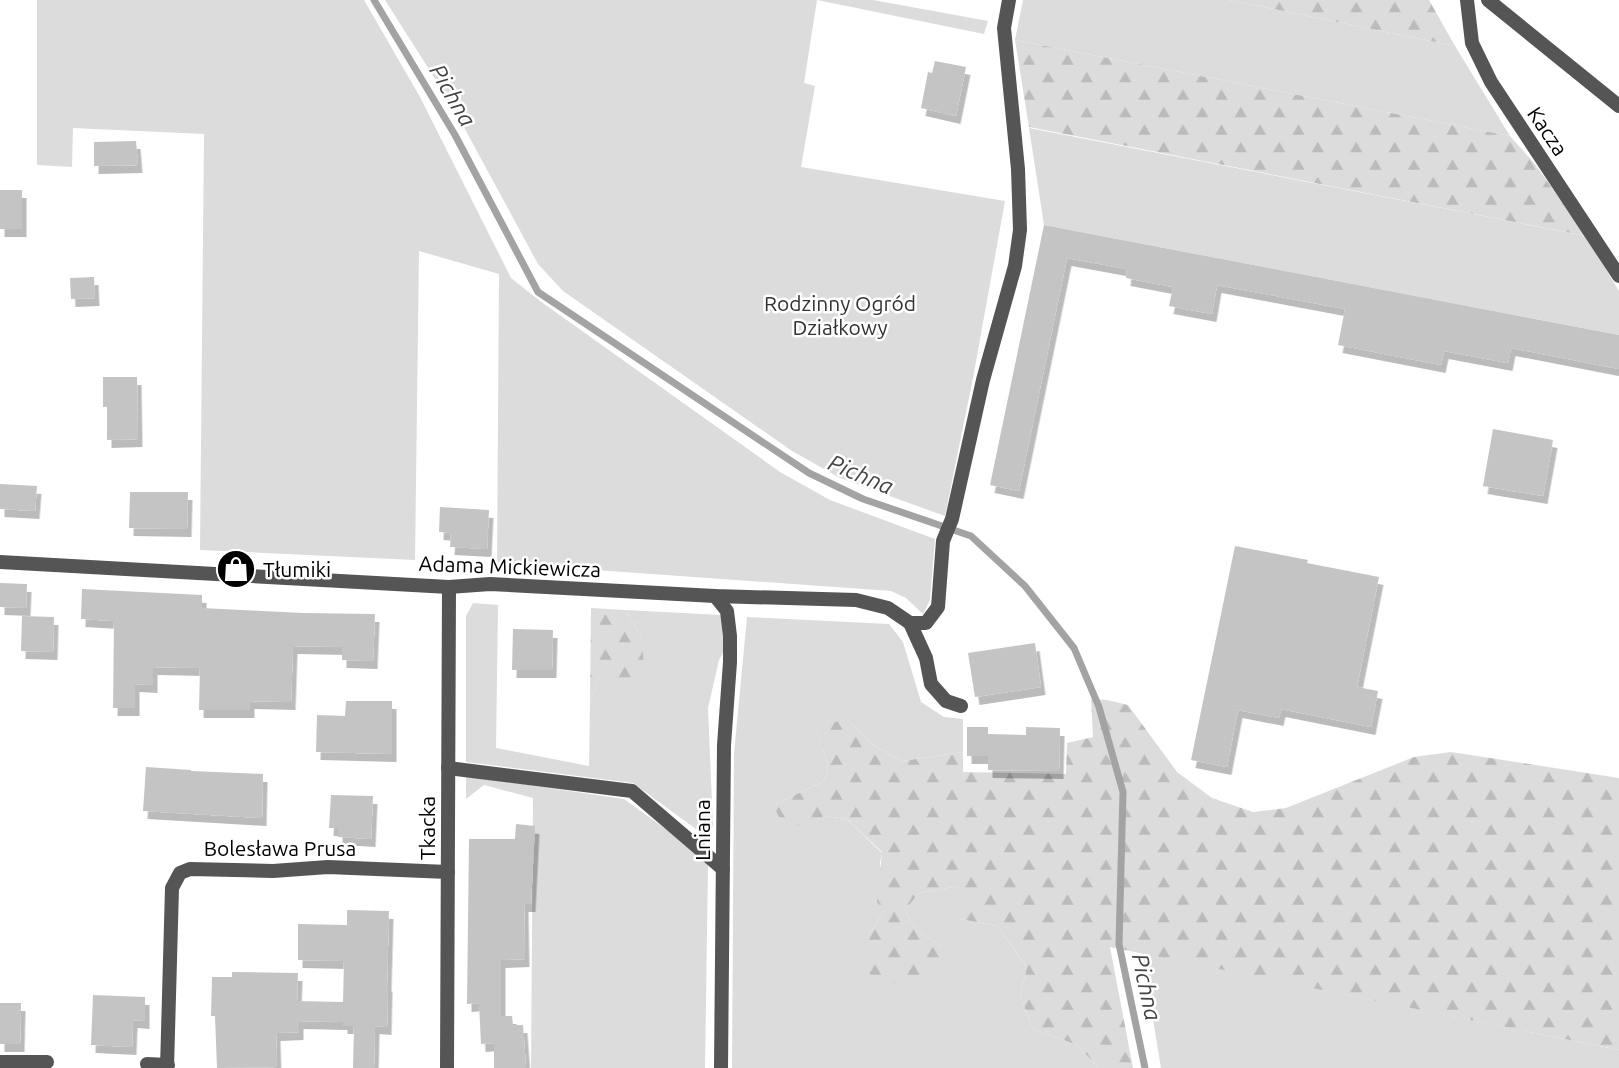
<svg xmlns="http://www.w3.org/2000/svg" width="1619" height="1068" font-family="Ubuntu,sans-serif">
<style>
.green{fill:#dcdcdc}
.forest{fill:url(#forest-firs)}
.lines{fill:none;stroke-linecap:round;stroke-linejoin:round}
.stream{stroke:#a3a3a3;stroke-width:7}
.building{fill:#c4c4c4;filter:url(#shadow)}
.minor{stroke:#555;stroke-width:14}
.labels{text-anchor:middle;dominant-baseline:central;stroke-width:5;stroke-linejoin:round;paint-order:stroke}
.street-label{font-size:21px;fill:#000;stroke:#fff}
.park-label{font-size:21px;fill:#333;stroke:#fff}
.poi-label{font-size:21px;fill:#000;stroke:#fff;text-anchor:start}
.water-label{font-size:23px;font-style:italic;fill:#444;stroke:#fff}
</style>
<defs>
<pattern id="forest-firs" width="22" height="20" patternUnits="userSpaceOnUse" patternTransform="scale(1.75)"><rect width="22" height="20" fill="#dcdcdc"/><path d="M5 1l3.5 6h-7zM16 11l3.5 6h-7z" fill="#bbb"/></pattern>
<filter id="shadow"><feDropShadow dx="4.5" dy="8" stdDeviation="0" flood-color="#0004"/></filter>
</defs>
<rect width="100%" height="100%" fill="#fff"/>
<g class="green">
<polygon points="37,0 364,0 420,97 511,278 540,301 780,472 830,500 935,539 930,600 923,614 906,598 891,591 497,563 499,274 419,251 415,560 200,550 204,134 73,128 72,167 37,165"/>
<polygon points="385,0 873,0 988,21 984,34 817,0 804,83 815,86 801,167 1005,201 973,378 945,516 840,478 792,451 563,291 538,264 453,107"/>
<polygon points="1023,0 1229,0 1455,46 1510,136 1015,40"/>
<polygon points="1029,128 1586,236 1619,291 1619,335 1044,225"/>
<polygon points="473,603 498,605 496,748 589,766 590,703 600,676 642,637 625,610 721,615 725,649 719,660 708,708 713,826 700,832 633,783 466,762 466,616"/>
<polygon points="747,617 889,624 903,642 921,702 944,717 963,719 963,752 902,761 873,745 851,723 817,729 828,765 825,781 773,805 823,816 847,819 882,853 880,863 884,911 867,938 942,947 916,930 905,910 919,893 960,886 960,919 997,926 1027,967 1020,996 1033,1029 1077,1045 1099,1068 732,1068 734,753"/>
<polygon points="466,776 624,799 696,851 708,866 705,1068 531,1068 533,798 484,785 466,799"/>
<polygon points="1142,953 1619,1050 1619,1068 1161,1068"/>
</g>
<g class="forest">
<polygon points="1229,0 1429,0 1455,46"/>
<polygon points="1015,40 1510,136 1535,164 1586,236 1029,127"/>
<polygon points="591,608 625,610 642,637 644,672 623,683 600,676 590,703"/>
<polygon points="1091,699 1107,700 1128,705 1177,772 1212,798 1253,812 1286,808 1414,757 1451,752 1619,778 1619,1050 1110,947 1133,1068 1099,1068 1077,1045 1033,1029 1020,996 1027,967 997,926 960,919 960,886 919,893 905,910 916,930 942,947 938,968 911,989 861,971 867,938 884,911 877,902 882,852 847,819 823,816 810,829 781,821 773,805 825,781 828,765 817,729 828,721 851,723 873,745 902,761 963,752 963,772 1066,774 1067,743 1093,737"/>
</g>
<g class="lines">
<polyline class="stream" points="374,0 455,135 538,292 809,473 863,499 971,536 1025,586 1074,648 1099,707 1123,792 1119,944 1145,1068"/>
</g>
<g class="building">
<polygon points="935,61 966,67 956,116 921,108 928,72 932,73"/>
<polygon points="136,141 138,165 94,166 94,142"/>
<rect x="0" y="190" width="22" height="39"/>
<polygon points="1044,225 1619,335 1619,369 1511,348 1508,363 1444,351 1441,365 1338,345 1345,309 1217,285 1212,314 1169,306 1173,287 1126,278 1127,269 1067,258 1019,491 990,485"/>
<polygon points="94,277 95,298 71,299 70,278"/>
<polygon points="103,377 137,377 138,439 107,440 107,407 103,407"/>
<polygon points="1493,429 1553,440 1543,496 1483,486"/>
<polygon points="0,484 37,486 35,511 0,509"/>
<polygon points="130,492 188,492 187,529 129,528"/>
<polygon points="440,507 489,510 487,549 450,547 451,533 439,532"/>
<polygon points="1235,546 1308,560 1307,563 1379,577 1357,687 1378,691 1371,727 1281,709 1279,718 1238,710 1227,767 1191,760"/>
<polygon points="0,583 27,584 26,608 0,607"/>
<polygon points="82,589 202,595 202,608 303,613 375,614 373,661 342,660 342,647 293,646 291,702 250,701 250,710 199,710 200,668 153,667 153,685 135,684 135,708 113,708 114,621 81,619"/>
<polygon points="22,616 54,617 53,652 21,651"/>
<polygon points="513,629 553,630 552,670 512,670"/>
<polygon points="1035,643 1041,687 975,697 968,653"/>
<polygon points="346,701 392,701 392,754 316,752 317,715 345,716"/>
<polygon points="967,727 988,727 988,734 1026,735 1026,727 1060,728 1059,771 988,770 988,756 967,756"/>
<polygon points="146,767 191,770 191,771 263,774 262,818 143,811"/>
<polygon points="331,795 373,796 371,839 338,837 338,828 329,828"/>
<polygon points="516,824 535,826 531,904 524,904 525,959 501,960 501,1016 512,1016 513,1025 523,1025 526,1068 494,1068 494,1043 481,1044 479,1003 467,1004 469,839 515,839"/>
<polygon points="347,910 389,911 387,983 388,984 387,1027 375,1026 374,1068 353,1068 354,1026 343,1026 343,1022 299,1021 299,1032 276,1033 277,1067 217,1068 215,1016 211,1016 212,977 232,977 232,972 298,973 297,1001 343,1002 344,961 298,960 298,924 347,925"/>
<polygon points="93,995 145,997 145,1021 133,1020 132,1047 91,1045"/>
<polygon points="0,1003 21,1003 20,1044 0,1044"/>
</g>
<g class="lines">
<g class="minor">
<polyline points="1467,0 1472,43 1491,82 1619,276"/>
<polyline points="1488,0 1619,106"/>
<polyline points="0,562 449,587 490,584 715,596 856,600 888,608 910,623 926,658 931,684 946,701 961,706"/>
<polyline points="715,596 727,611 730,636 730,662 724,745 721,1068"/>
<polyline points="910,623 926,623 938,607 943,541 952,519 983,380 1015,266 1020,230 1018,169 1004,28 1009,0"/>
<polyline points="448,768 632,791 723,869"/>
<polyline points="0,1062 47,1062"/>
<polyline points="147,1064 168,1065"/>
<polyline points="167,1068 172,888 180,873 190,869 273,871 328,867 448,872"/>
<polyline points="447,1068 449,587"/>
</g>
</g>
<defs>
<g id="shop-disc" transform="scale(2.0125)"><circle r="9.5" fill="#000" stroke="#fff"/><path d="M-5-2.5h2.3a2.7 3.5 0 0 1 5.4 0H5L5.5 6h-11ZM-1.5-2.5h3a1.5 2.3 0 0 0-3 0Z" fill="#fff"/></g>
</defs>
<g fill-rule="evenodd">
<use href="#shop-disc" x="236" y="569"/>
</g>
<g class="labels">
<g class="street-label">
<text transform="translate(1548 131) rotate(56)">Kacza</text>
<text transform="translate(510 566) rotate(2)">Adama Mickiewicza</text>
<text transform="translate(427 828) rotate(-90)">Tkacka</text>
<text transform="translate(702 830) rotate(-90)">Lniana</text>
<text x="280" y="848">Bolesława Prusa</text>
</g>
<g class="park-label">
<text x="840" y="303">Rodzinny Ogród<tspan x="840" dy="24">Działkowy</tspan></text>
</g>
<g class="poi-label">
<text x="263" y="569">Tłumiki</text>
</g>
<g class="water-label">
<text transform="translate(453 95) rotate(60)">Pichna</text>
<text transform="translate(861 474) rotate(23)">Pichna</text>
<text transform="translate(1147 987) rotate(78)">Pichna</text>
</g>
</g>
</svg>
